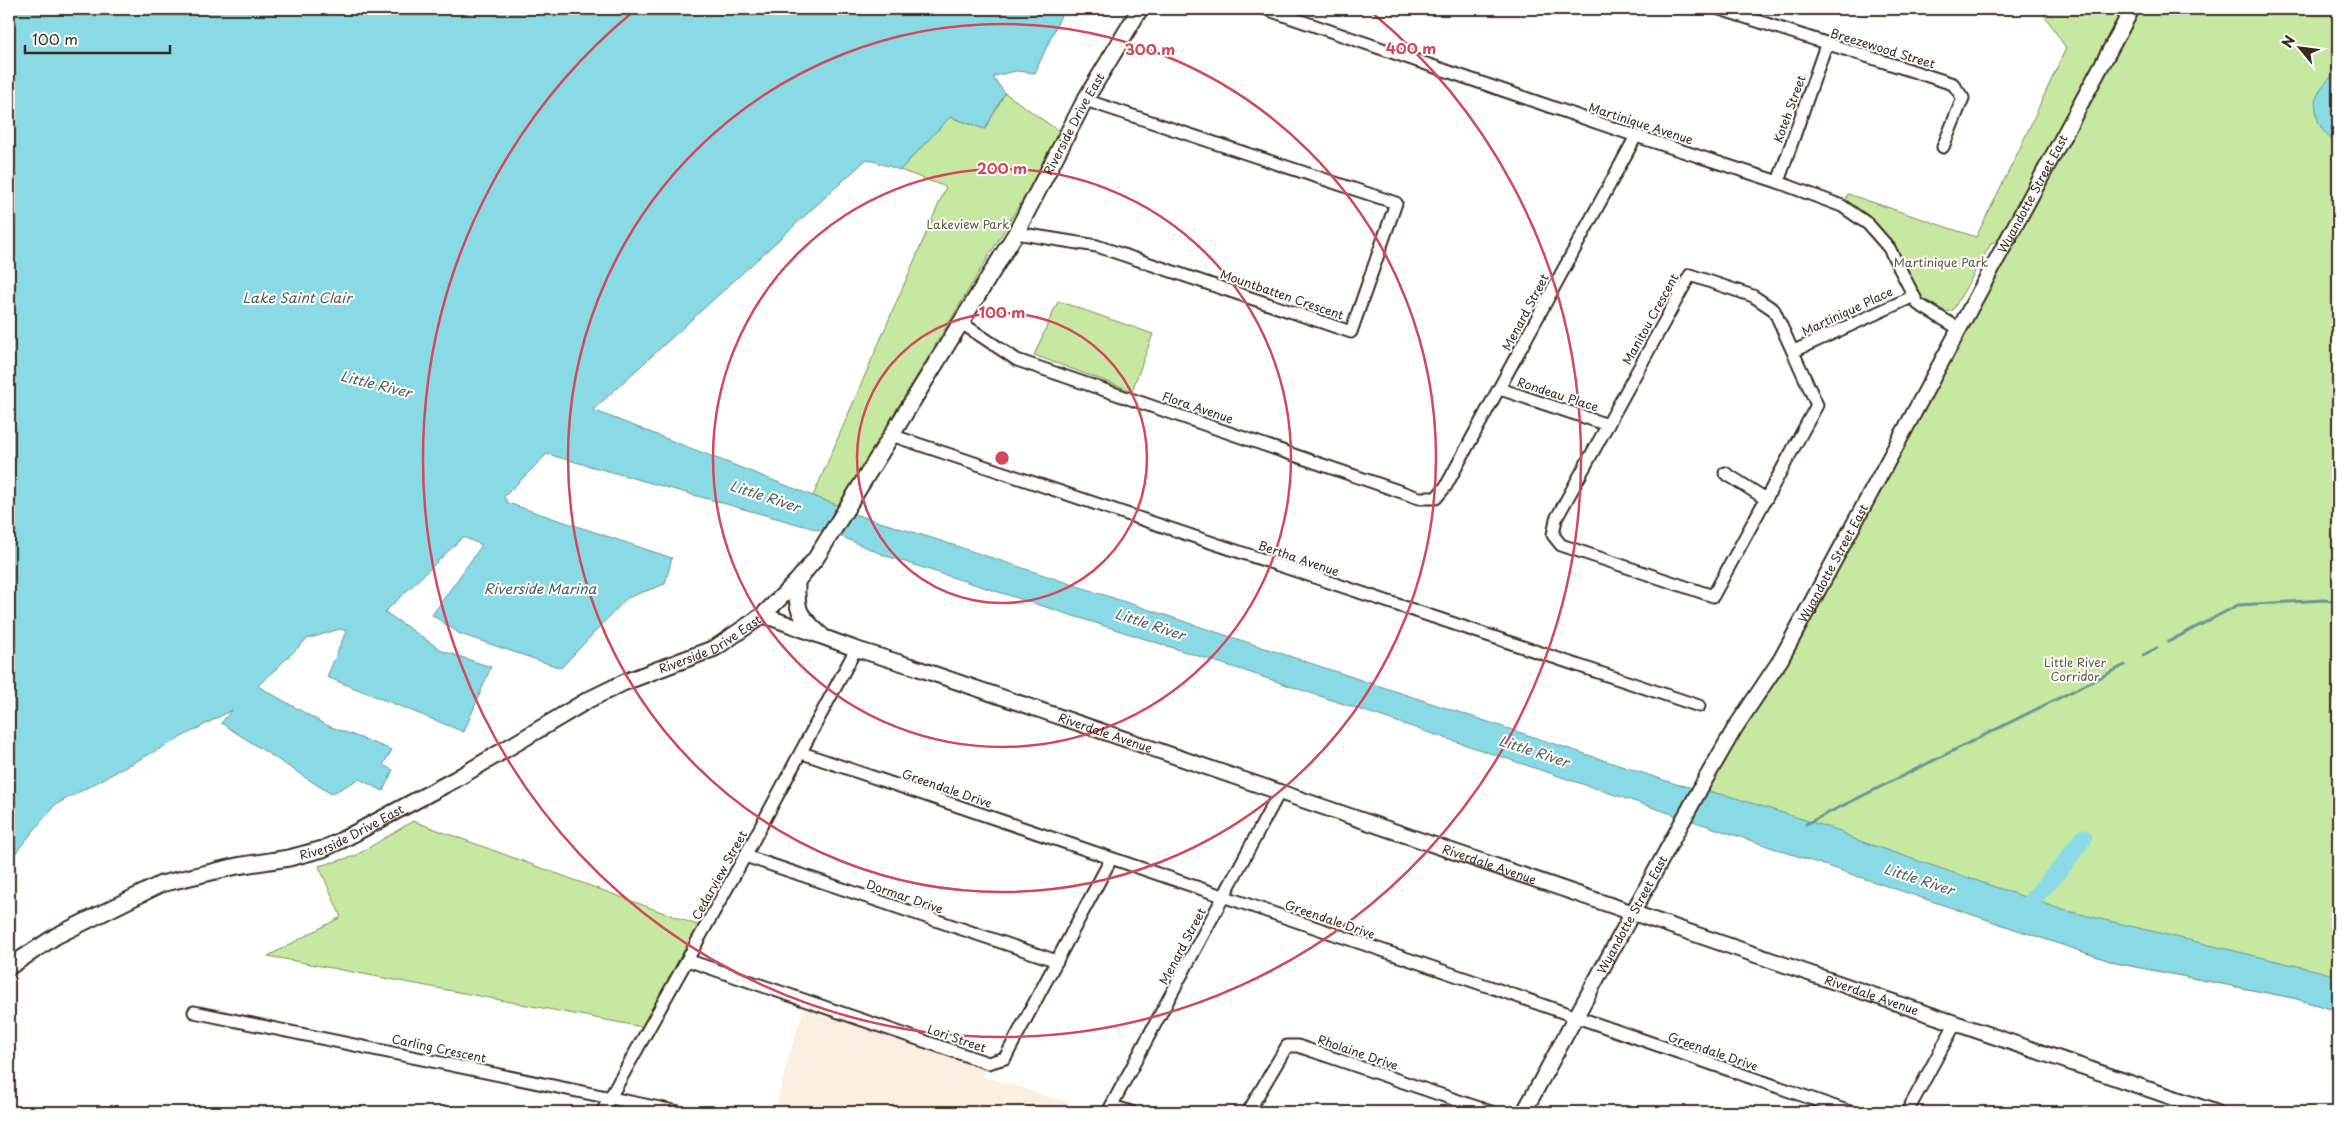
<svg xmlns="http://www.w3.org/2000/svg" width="2347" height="1121" font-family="'Playpen Sans',sans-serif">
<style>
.built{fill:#fbefe3}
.green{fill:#c7e8a0;stroke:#81895f}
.water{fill:#89dae4;stroke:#6a9495}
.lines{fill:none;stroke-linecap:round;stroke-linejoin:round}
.stream{stroke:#6a9495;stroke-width:3}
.river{stroke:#89dae4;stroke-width:18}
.minor-casing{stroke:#3b2a1e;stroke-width:15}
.tertiary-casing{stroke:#3b2a1e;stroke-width:18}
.secondary-casing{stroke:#3b2a1e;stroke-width:19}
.minor{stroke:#fff;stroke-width:11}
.tertiary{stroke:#fff;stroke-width:14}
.secondary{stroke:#fff;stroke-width:15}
.ring{fill:none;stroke:#d1495b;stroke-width:2.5}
.labels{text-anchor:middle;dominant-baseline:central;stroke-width:4;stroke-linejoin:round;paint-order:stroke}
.street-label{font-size:12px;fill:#3b2a1e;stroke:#fff}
.park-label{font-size:12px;fill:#5e5a3e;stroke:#fff}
.water-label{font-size:14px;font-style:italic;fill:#525f59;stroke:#fff}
.centre{fill:#d1495b;stroke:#fff;stroke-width:2.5}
.ring-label{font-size:15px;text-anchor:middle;font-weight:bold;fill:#d1495b;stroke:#fff;stroke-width:4;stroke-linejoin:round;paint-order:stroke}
</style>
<rect width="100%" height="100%" fill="#fff"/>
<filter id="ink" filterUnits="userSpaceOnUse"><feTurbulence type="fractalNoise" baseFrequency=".02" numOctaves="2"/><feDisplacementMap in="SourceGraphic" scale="10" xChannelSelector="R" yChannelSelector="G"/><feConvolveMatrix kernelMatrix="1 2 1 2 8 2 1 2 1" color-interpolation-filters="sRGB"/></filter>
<g filter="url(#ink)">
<polygon class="built" points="805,1006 986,1065 984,1076 1098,1112 775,1112 787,1062"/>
<g class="green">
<polygon points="2040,9 2338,9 2338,1011 2293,998 2116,963 1685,817 2003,244 1992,242 1953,310 1946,312 1922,298 1890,240 1876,223 1845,201 1848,194 1976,237 2018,152 2066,48"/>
<polygon points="1005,93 1056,129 1063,132 839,506 813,496 946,187 900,170 950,117 985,129"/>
<polygon points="1058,301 1153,334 1132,391 1034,355"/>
<polygon points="413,821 700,926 648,1028 268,956 341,917 319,866 355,856"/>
</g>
<g class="water">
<polygon points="9,9 1064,9 1035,73 1016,71 994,76 994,79 1005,93 985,129 950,117 900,170 867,159 593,410 839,506 854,514 935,539 1676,784 1729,796 1840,831 1854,839 2063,910 2331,974 2338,976 2338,1011 2293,998 2116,963 1245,671 886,556 840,536 547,454 504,497 508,503 672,558 665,584 627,598 561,668 460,634 432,615 482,545 463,537 385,612 443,651 491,667 464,732 327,677 346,631 340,629 307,639 258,686 324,724 392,750 383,765 393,770 383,791 359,779 331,794 221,723 232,710 55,805 9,861"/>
<path d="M 2338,72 L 2338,144 C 2316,132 2307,101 2326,82 C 2330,78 2333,74 2338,72 Z"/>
</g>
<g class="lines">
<g class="stream">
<polyline points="2168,642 2238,605 2325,600 2338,602"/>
<polyline points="2143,655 2157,648"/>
<polyline points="1806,824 2125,665"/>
</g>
<polyline class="river" points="2020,913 2062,867 2083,838"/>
<g class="minor-casing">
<g id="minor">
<polyline points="1266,9 1636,136 1778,182 1842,206 1868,224 1889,248 1918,304 1958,328"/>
<polyline points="1720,9 1953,84 1963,98 1943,147"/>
<polyline points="1778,182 1826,45"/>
<polyline points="1016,233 1097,246 1351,332 1396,203 1085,100"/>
<polygon points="1690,275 1753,296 1774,310 1817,405 1713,596 1561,545 1553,535 1556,519"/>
<polyline points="960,322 1017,360 1419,498 1436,498 1446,486 1636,136"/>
<polyline points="1794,351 1912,297"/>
<polyline points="1500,389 1608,425"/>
<polyline points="891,435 1699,706"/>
<polyline points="1725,473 1766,499"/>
<polyline points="802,753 1502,991 1850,1112"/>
<polyline points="745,856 1057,961"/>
<polyline points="687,960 988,1063 1005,1058 1111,859"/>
<polyline points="194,1012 679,1112"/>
<polyline points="1112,1106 1131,1112"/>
<polyline points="602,1112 745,856 856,649"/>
<polyline points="1108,1112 1280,791"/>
<polyline points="1248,1112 1287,1046 1298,1046 1491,1112"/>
<polyline points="1907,1112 1955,1024"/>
</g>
</g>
<g class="tertiary-casing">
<g id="tertiary">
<path id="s1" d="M 763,615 L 856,649 L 911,666 L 2215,1112"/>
<path id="s2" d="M 1524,1112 L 1705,780 L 1735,728 L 1781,659 L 2132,9"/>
</g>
</g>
<g class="secondary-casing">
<g id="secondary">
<path d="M 797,581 C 796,613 799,615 822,636"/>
<path id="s3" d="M 9,967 L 56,936 L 161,884 L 237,866 L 289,858 L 323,849 L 340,841 L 456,779 L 588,700 L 625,682 L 715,648 L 763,615 L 797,581 L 816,558 L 1016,233 L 1085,100 L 1140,9"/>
</g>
</g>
<use href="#minor" class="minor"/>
<use href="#tertiary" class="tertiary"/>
<use href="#secondary" class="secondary"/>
</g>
</g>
<g class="ring">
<circle cx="1002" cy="458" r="145"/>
<circle cx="1002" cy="458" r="289"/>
<circle cx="1002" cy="458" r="434"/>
<path d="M1370 11A579 579 0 1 1 634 11"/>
</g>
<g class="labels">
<g class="street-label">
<text transform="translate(1883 48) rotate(17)">Breezewood Street</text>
<text transform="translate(1789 109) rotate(-70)">Koteh Street</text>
<text stroke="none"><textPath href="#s3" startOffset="1422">Riverside Drive East</textPath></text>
<text transform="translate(1641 123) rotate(18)">Martinique Avenue</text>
<text stroke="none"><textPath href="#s2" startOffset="1050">Wyandotte Street East</textPath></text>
<text transform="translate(1282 294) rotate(19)">Mountbatten Crescent</text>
<text transform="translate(1847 311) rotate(-25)">Martinique Place</text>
<text transform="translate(1525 312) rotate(-62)">Menard Street</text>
<text transform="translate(1650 319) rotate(-61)">Manitou Crescent</text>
<text transform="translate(1558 394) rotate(18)">Rondeau Place</text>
<text transform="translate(1198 407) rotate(19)">Flora Avenue</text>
<text transform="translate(1299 558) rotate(19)">Bertha Avenue</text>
<text stroke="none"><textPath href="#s2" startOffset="630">Wyandotte Street East</textPath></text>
<text stroke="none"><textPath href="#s3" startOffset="778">Riverside Drive East</textPath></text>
<text stroke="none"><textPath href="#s1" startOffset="362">Riverdale Avenue</textPath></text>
<text transform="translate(947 788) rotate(19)">Greendale Drive</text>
<text stroke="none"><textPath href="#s3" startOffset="372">Riverside Drive East</textPath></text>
<text stroke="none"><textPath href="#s1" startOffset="768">Riverdale Avenue</textPath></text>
<text transform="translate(719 875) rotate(-61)">Cedarview Street</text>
<text transform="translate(905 896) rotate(19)">Dormar Drive</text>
<text stroke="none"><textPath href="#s2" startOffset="225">Wyandotte Street East</textPath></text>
<text transform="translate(1330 919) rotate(19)">Greendale Drive</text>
<text transform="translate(1182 946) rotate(-62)">Menard Street</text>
<text stroke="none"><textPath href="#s1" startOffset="1172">Riverdale Avenue</textPath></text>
<text transform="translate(957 1038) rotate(19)">Lori Street</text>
<text transform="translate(439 1048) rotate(12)">Carling Crescent</text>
<text transform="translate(1713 1051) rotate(19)">Greendale Drive</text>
<text transform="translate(1358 1052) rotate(19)">Rholaine Drive</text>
</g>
<g class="park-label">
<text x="968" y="224">Lakeview Park</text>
<text x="1941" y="262">Martinique Park</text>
<text x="2075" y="662">Little River<tspan x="2075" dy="14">Corridor</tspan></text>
</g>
<g class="water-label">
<text x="297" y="297">Lake Saint Clair</text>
<text transform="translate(376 384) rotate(14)">Little River</text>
<text transform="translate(765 496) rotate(18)">Little River</text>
<text x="540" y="588">Riverside Marina</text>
<text transform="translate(1150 624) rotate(18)">Little River</text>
<text transform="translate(1534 751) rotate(18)">Little River</text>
<text transform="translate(1919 879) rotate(18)">Little River</text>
</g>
</g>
<circle cx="1002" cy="458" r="8" class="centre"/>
<g class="ring-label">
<text x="1411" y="54">400 m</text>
<text x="1150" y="55">300 m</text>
<text x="1002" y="174">200 m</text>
<text x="1002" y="318">100 m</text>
</g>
<rect width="2347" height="1121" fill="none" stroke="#fff" stroke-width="30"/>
<rect x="15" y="15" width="2317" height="1091" fill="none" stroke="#3b2a1e" stroke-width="2" filter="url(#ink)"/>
<g transform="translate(2300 48) rotate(299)" stroke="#ffffff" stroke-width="4" paint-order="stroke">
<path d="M0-4L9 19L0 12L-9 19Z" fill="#3b2a1e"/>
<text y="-8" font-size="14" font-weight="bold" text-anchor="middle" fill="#3b2a1e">N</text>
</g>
<path d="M25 45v8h145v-8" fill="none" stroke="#3b2a1e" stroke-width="2.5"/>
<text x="32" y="45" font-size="15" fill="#3b2a1e" stroke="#ffffff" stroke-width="4" paint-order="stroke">100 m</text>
</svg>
